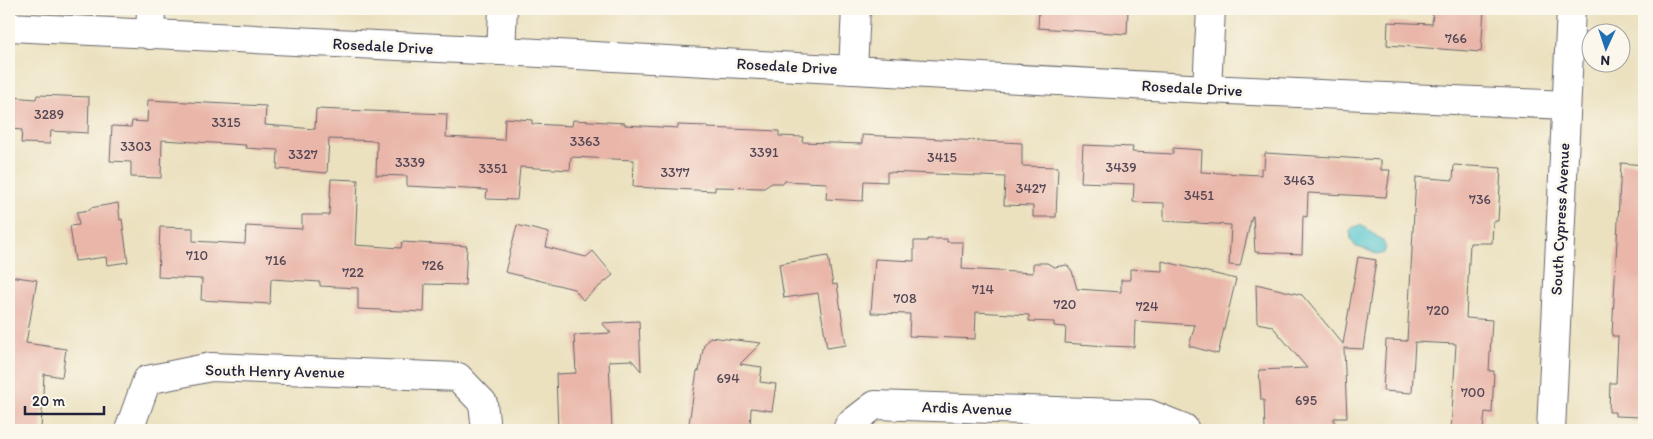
<svg xmlns="http://www.w3.org/2000/svg" width="1653" height="439" font-family="Itim,sans-serif">
<style>
.water{fill:#5ac7cf;stroke:#3e7485}
.building{fill:#e9b6a9}
.lines{fill:none;stroke-linecap:round;stroke-linejoin:round}
.minor-casing{stroke:#686569;stroke-width:30}
.minor{stroke:#fff;stroke-width:28}
.labels{text-anchor:middle;dominant-baseline:central;stroke-width:5;stroke-linejoin:round;paint-order:stroke}
.number-label{font-size:14px;fill:#544756}
.street-label{font-size:16px;fill:#22223b;stroke:#fbf7ec}
</style>
<rect width="100%" height="100%" fill="#fbf7ec"/>
<filter id="ink" filterUnits="userSpaceOnUse"><feTurbulence type="fractalNoise" baseFrequency=".02" numOctaves="2"/><feDisplacementMap in="SourceGraphic" scale="10" xChannelSelector="R" yChannelSelector="G"/><feConvolveMatrix kernelMatrix="1 2 1 2 8 2 1 2 1" color-interpolation-filters="sRGB"/></filter>
<filter id="wash" filterUnits="userSpaceOnUse"><feTurbulence type="fractalNoise" baseFrequency=".0096" numOctaves="4" result="noise"/><feDisplacementMap in="SourceGraphic" scale="20" xChannelSelector="R" yChannelSelector="G"/><feGaussianBlur stdDeviation="1.12" result="paint"/><feColorMatrix in="noise" values="0 0 0 0 0 0 0 0 0 0 0 0 0 0 0 0 0 1.4 0 .05"/><feComposite in="paint" operator="in"/></filter>
<g filter="url(#wash)">
<rect width="100%" height="100%" fill="#ebe1bf"/>
<polygon class="water" points="1361,225 1383,241 1386,248 1384,253 1378,255 1365,249 1356,247 1351,240 1350,230 1354,227"/>
<g id="blocks">
<g class="building">
<polygon points="1039,9 1128,9 1127,34 1038,28"/>
<polygon points="1433,9 1484,9 1481,52 1387,45 1388,22 1432,24"/>
<polygon points="37,95 89,97 88,133 51,131 50,144 21,143 22,130 9,129 11,97 36,99"/>
<polygon points="148,100 266,106 265,125 315,129 316,109 447,114 446,137 504,140 505,118 532,120 532,124 572,126 573,120 625,123 625,125 678,128 678,125 707,126 707,128 779,131 779,136 803,137 802,142 862,144 862,135 1022,143 1022,166 1058,167 1056,217 1033,217 1033,206 1004,205 1005,177 887,172 887,182 864,181 863,201 826,199 827,183 784,181 784,183 772,183 764,188 715,187 715,191 633,187 634,160 571,157 570,170 520,167 517,200 486,199 487,190 407,186 407,176 376,175 377,141 329,139 327,173 277,169 278,150 245,148 246,145 162,140 161,178 131,177 131,162 110,161 112,126 131,127 132,121 147,122"/>
<polygon points="1083,145 1133,147 1132,152 1173,154 1173,148 1202,150 1201,172 1261,175 1261,168 1264,168 1265,153 1381,160 1381,170 1390,170 1386,197 1308,193 1307,217 1303,216 1302,254 1255,252 1253,216 1252,216 1240,266 1229,265 1231,225 1164,221 1164,203 1133,202 1134,184 1081,182"/>
<polygon points="1621,163 1644,165 1644,417 1615,416 1615,412 1609,412 1610,383 1616,383 1618,336 1612,336"/>
<polygon points="1454,165 1501,168 1498,221 1493,221 1492,243 1470,243 1466,318 1492,320 1489,371 1494,371 1492,413 1485,412 1483,430 1451,430 1456,344 1415,342 1412,393 1383,391 1386,340 1407,341 1416,177 1453,180"/>
<polygon points="331,179 358,180 355,245 401,248 402,242 467,246 465,285 425,284 424,312 358,309 358,288 320,286 320,282 271,279 270,304 201,300 202,279 158,277 160,227 193,228 193,241 245,244 246,226 302,229 302,215 329,215"/>
<polygon points="118,203 120,220 122,219 128,262 107,265 106,257 75,261 70,226 79,225 77,212 90,210 90,208"/>
<polygon points="517,225 549,233 546,247 586,257 593,251 613,275 583,300 574,289 505,272"/>
<polygon points="927,239 947,239 947,242 963,242 962,269 1033,273 1033,263 1047,263 1054,267 1067,265 1072,271 1077,289 1121,292 1121,280 1130,280 1130,269 1162,271 1162,261 1236,279 1218,354 1189,346 1195,325 1135,321 1134,347 1106,346 1065,343 1066,327 1054,326 1054,322 1029,321 1029,315 976,312 975,339 909,336 910,314 871,313 875,259 914,261 914,241 927,241"/>
<polygon points="828,256 833,285 837,284 846,345 827,348 818,293 784,298 779,264"/>
<polygon points="1358,257 1376,260 1363,349 1344,348 1347,418 1334,418 1334,430 1265,430 1264,400 1261,400 1259,370 1307,368 1272,326 1257,323 1256,284 1302,295 1343,344"/>
<polygon points="9,276 37,280 26,343 66,349 62,377 44,374 41,430 9,430"/>
<polygon points="639,321 641,371 632,360 609,361 612,430 558,430 556,374 576,373 574,335 611,333 602,323"/>
<polygon points="710,337 761,343 740,364 762,367 760,382 776,384 772,411 751,408 750,430 688,430 697,371 699,371 704,345"/>
</g>
</g>
</g>
<g filter="url(#ink)">
<use href="#blocks" fill-opacity="0" stroke="#686569" stroke-width="1"/>
<g class="lines">
<g class="minor-casing">
<g id="minor">
<polyline points="9,27 501,51 1207,89 1566,105"/>
<polyline points="150,35 151,9"/>
<polyline points="501,51 503,9"/>
<polyline points="853,70 856,9"/>
<polyline points="1207,89 1211,9"/>
<polyline points="129,430 147,380 211,367 458,377 483,403 486,430"/>
<polyline points="847,430 849,425 875,405 1149,414 1184,428 1185,430"/>
<polyline points="1551,430 1571,9"/>
</g>
</g>
<use href="#minor" class="minor"/>
</g>
</g>
<g class="labels">
<g class="number-label">
<text x="1456" y="38">766</text>
<text x="49" y="114">3289</text>
<text x="226" y="122">3315</text>
<text x="585" y="141">3363</text>
<text x="136" y="146">3303</text>
<text x="764" y="152">3391</text>
<text x="303" y="154">3327</text>
<text x="942" y="157">3415</text>
<text x="410" y="162">3339</text>
<text x="1121" y="167">3439</text>
<text x="493" y="168">3351</text>
<text x="675" y="172">3377</text>
<text x="1299" y="180">3463</text>
<text x="1031" y="188">3427</text>
<text x="1199" y="195">3451</text>
<text x="1480" y="199">736</text>
<text x="197" y="255">710</text>
<text x="276" y="260">716</text>
<text x="433" y="265">726</text>
<text x="353" y="272">722</text>
<text x="983" y="289">714</text>
<text x="905" y="298">708</text>
<text x="1065" y="304">720</text>
<text x="1147" y="306">724</text>
<text x="1438" y="310">720</text>
<text x="728" y="378">694</text>
<text x="1473" y="392">700</text>
<text x="1306" y="400">695</text>
</g>
<g class="street-label">
<text transform="translate(383 46) rotate(3)">Rosedale Drive</text>
<text transform="translate(787 66) rotate(3)">Rosedale Drive</text>
<text transform="translate(1192 88) rotate(3)">Rosedale Drive</text>
<text transform="translate(1560 219) rotate(-87)">South Cypress Avenue</text>
<text transform="translate(275 371) rotate(1)">South Henry Avenue</text>
<text transform="translate(967 408) rotate(2)">Ardis Avenue</text>
</g>
</g>
<rect width="1653" height="439" fill="none" stroke="#fbf7ec" stroke-width="30"/>
<g transform="translate(1606 48) rotate(183)"><circle r="24" fill="#fbf7ec" stroke="#a4a2a5"/>
<path d="M0-4L9 19L0 12L-9 19Z" fill="#1f6fb2"/>
<text y="-8" font-size="14" font-weight="bold" text-anchor="middle" fill="#22223b">N</text>
</g>
<path d="M25 406v8h79v-8" fill="none" stroke="#22223b" stroke-width="2.5"/>
<text x="32" y="406" font-size="15" fill="#22223b" stroke="#fbf7ec" stroke-width="4" paint-order="stroke">20 m</text>
</svg>
